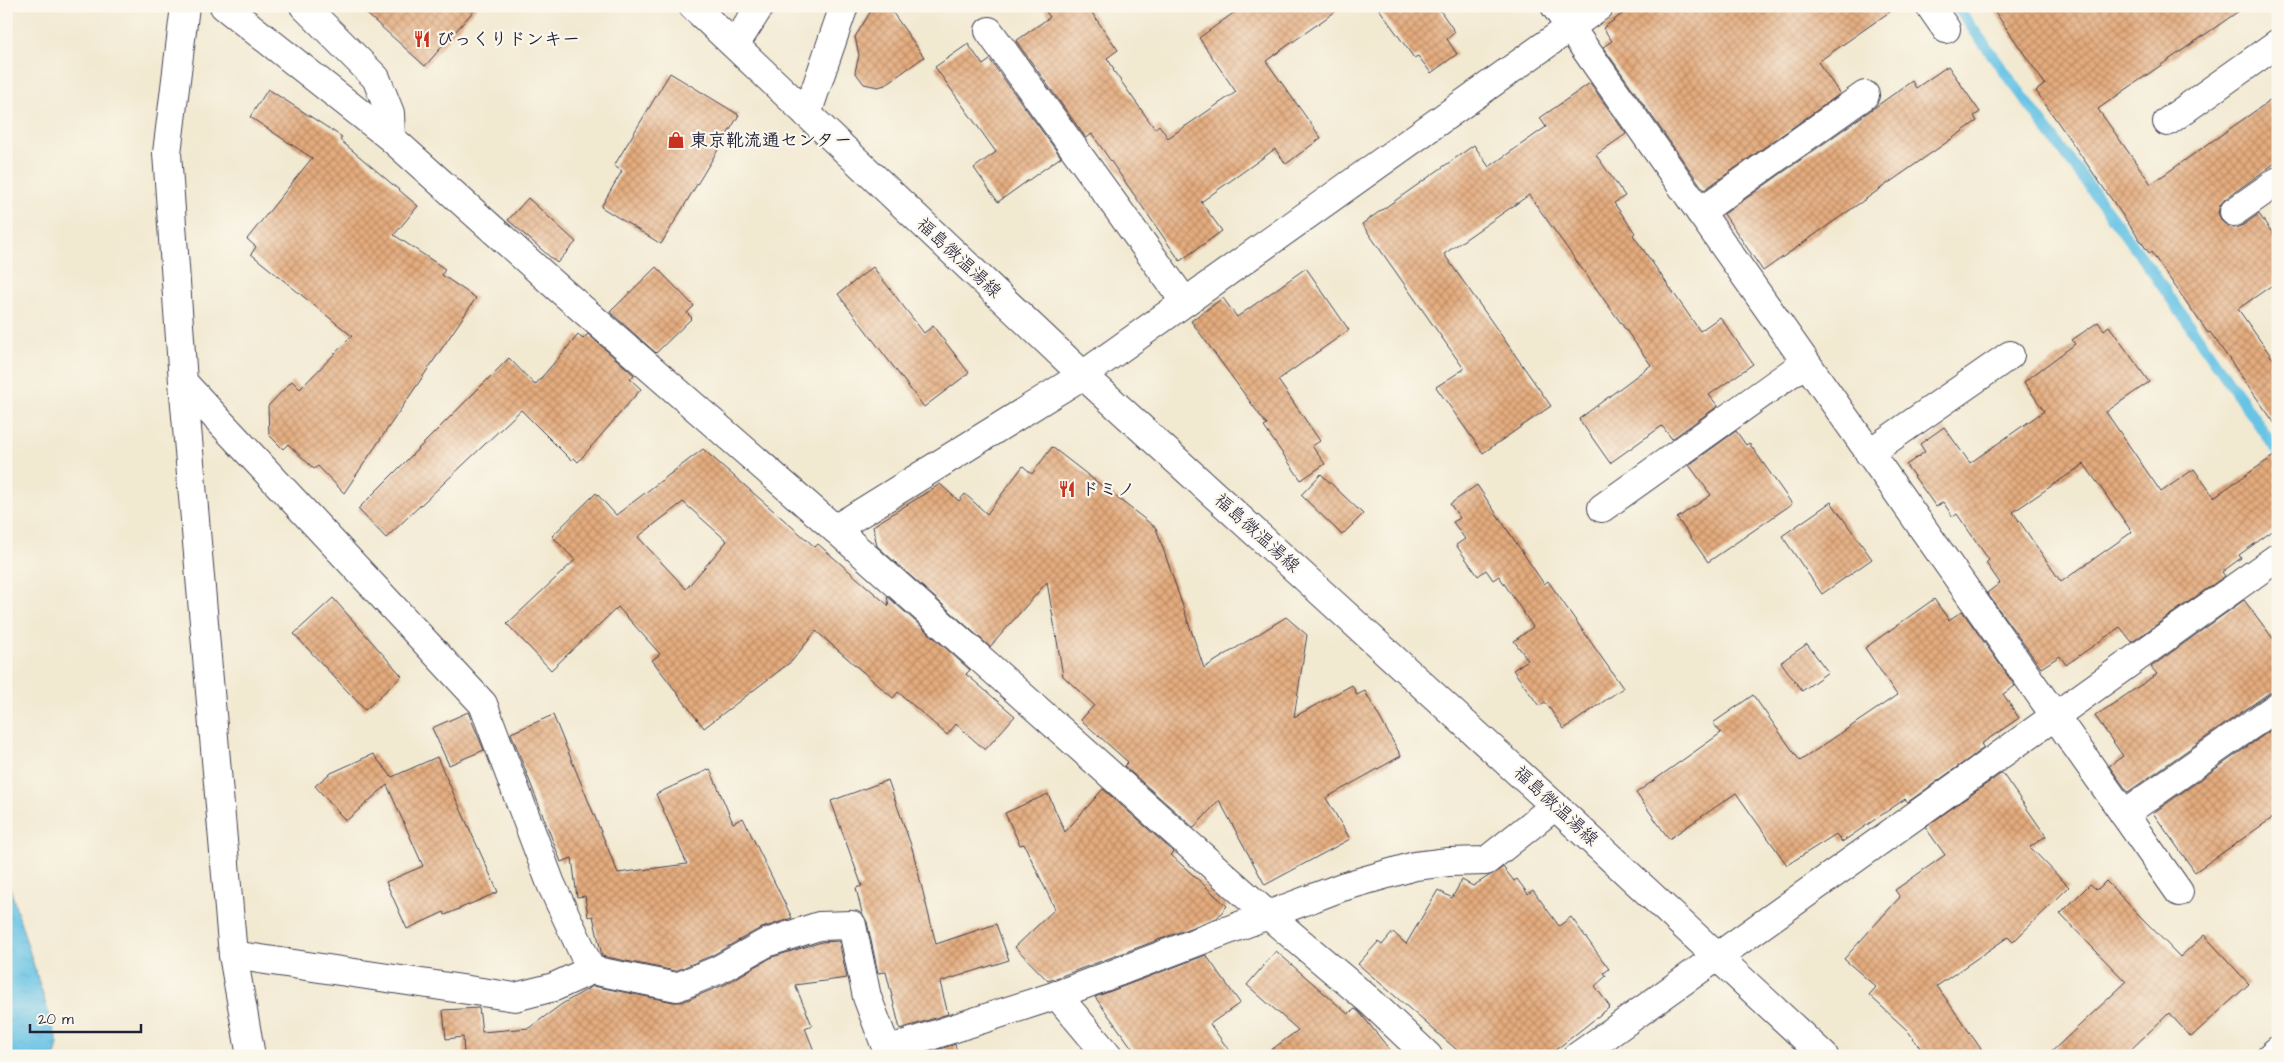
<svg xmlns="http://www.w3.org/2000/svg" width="2284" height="1062" viewBox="0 0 2284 1062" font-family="'Architects Daughter','Klee One',sans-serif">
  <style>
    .water { fill: url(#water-ripples); stroke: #447290 }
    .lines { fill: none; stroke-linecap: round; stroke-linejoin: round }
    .stream { stroke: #67c3e5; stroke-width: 11 }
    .building { fill: url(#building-cross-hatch); fill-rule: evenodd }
    .minor-casing { stroke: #414052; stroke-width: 30 }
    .tertiary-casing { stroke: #414052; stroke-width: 30 }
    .secondary-casing { stroke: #414052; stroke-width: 30 }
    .minor { stroke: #fff; stroke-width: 28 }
    .tertiary { stroke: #fff; stroke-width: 28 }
    .secondary { stroke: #fff; stroke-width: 28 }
    .labels { text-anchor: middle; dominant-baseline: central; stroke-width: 4.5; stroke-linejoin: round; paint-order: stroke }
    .poi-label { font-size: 18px; font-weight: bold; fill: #22223b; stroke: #fbf7ec; text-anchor: start }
    .street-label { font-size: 18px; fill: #22223b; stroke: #fbf7ec }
  </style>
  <defs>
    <pattern id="water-ripples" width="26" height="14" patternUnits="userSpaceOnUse" patternTransform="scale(1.25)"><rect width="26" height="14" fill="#67c3e5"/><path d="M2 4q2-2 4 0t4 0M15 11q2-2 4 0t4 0" fill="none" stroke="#59a7c5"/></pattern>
    <pattern id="building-cross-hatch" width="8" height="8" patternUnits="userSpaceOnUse" patternTransform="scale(1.25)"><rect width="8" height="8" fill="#e5ac7e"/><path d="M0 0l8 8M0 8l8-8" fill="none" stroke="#b98c68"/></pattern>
  </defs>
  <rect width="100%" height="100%" fill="#fbf7ec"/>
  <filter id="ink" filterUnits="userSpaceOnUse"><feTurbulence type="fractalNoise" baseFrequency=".02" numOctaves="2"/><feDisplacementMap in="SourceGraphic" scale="10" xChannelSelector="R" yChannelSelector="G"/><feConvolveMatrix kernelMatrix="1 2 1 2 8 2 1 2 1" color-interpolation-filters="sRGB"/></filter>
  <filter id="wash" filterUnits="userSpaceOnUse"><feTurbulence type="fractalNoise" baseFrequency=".0096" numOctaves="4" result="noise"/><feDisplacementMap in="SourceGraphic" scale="20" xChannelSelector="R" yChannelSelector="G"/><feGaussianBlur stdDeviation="1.12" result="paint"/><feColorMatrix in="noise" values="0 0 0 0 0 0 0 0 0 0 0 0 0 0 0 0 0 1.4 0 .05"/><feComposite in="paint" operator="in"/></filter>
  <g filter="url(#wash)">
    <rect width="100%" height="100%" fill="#f2e9d1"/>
    <path class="water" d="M6,875L58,1044L55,1056H6Z"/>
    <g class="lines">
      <path class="stream" d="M1956,6L2151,270L2278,452"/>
    </g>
    <g id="blocks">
      <g class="building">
        <path d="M358,6H478L425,66Z"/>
        <path d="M874,6H888L924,57L885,85L878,87L864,84L855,72L859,55L855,37Z"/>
        <path d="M1042,6H1087L1118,50L1107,58L1114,69L1113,70L1155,129L1159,125L1168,138L1236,92L1199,38L1243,6H1343L1266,61L1321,138L1286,164L1275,149L1201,202L1222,231L1180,261L1092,134L1086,138L1016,41L1050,17Z"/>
        <path d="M1377,6H1437L1455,32L1447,39L1457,54L1431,73L1418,56L1414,58Z"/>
        <path d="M1633,6H1898L1818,62L1840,94L1704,190L1603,47L1612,41L1603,28Z"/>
        <path d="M1991,6H2246L2098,109L2151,184L2278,95V161L2225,199L2220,205L2218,213L2222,221L2228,226L2235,228L2243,225L2259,214L2278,241V281L2238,309L2278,366V428L2210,332L2208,333L2151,252L2149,253L2036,91L2045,84Z"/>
        <path d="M968,44L983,65L990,60L1061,157L998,202L974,168L996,152L935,67Z"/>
        <path d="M1948,66L1980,112L1974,116L1977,121L1763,271L1724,214L1912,81L1916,88Z"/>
        <path d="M670,73L739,115L661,244L601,207L622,171L614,166Z"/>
        <path d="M1590,83L1626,134L1596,155L1625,196L1614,203L1635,233L1633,235L1700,331L1720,317L1753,364L1709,395L1718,406L1672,439L1662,426L1610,463L1579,419L1651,365L1529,195L1444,254L1551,406L1483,453L1436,387L1464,369L1362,224L1474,145L1489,167L1546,127L1540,118Z"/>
        <path d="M268,89L342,137L340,140L418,206L394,235L445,269L442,275L476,298L344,493L318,466L314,469L288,444L283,449L269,435L268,406L292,381L300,389L352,336L251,254L256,247L247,239L312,158L250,117Z"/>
        <path d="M528,198L576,242L557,263L508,220Z"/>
        <path d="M656,267L694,306L687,313L692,318L656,353L610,312Z"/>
        <path d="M873,267L924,333L933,326L969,373L924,407L838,294Z"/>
        <path d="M1306,268L1349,330L1278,380L1320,441L1312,446L1325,464L1301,480L1264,427L1267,425L1191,321L1223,298L1237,317Z"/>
        <path d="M2098,322L2104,330L2109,326L2149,382L2106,412L2161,492L2194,469L2214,497L2278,453V527L2239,555L2241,558L2222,572L2225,576L2132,642L2120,627L2066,665L2060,656L2041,668L1987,593L2000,583L1986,563L1989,560L1957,514L1953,517L1943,502L1936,507L1906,465L1925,452L1920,444L1944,427L1970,463L2044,411L2024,382L2075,344L2072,340ZM2084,464L2132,532L2061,582L2013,512Z"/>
        <path d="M588,334L634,375L630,379L641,389L578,462L574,458L571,460L521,410L386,538L358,509L509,358L535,385L578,335L583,339Z"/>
        <path d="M1736,431L1746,445L1749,443L1792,504L1708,562L1677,518L1711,495L1689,465Z"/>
        <path d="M1052,447L1156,528L1204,668L1286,617L1307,635L1294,717L1352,685L1357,695L1365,691L1401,756L1326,798L1350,839L1265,885L1219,800L1194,828L1124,766L1128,762L1081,720L1094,705L1063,676L1047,582L990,647L877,546L873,526L940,484L959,501L965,494L987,514L1023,466L1032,474Z"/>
        <path d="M703,449L815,547L818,544L889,606L887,596L970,670L966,674L1015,716L985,750L956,724L947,735L898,692L893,698L816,631L792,661L704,728L652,660L660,654L618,607L551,670L507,624L575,560L552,536L596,493L616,515ZM683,502L727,541L686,589L638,537Z"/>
        <path d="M1321,474L1363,514L1342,535L1301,495Z"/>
        <path d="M1477,485L1544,584L1548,581L1623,688L1564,729L1545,702L1539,706L1513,670L1528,660L1514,641L1533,627L1499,576L1493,580L1486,570L1478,576L1456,545L1465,539L1453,522L1460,518L1450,504Z"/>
        <path d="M1831,502L1872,559L1822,594L1782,536Z"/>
        <path d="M333,598L402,676L365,710L294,634Z"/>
        <path d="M1934,599L1949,620L1962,611L2015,686L2003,694L2019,718L1981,744L1984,748L1908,802L1905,799L1842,842L1836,834L1787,865L1736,793L1669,839L1636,793L1721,733L1713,723L1753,695L1800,761L1897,695L1865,648Z"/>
        <path d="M2244,600L2278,645V691L2269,693L2128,792L2109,766L2123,756L2095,716L2157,674L2151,667Z"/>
        <path d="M1807,644L1828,672L1802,691L1781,662Z"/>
        <path d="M468,712L484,750L449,765L432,728Z"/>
        <path d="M553,715L618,873L687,864L656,794L710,769L733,823L743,818L792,918L759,929L711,956L675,971L602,956L593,916L588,917L585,896L577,897L572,858L561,862L511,733Z"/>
        <path d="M2278,725V814L2195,872L2153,813Z"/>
        <path d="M373,754L392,777L437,757L498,892L445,915L444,912L407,929L386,882L423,866L387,785L346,821L315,786L329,774Z"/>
        <path d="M2002,773L2046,836L2030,847L2069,887L2013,942L2008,937L1937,986L1986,1056H1926L1908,1031L1869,995L1876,987L1844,959L1900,897L1895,890L1945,855L1925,827Z"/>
        <path d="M888,780L912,848L936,944L996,924L1009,960L940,982L948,1014L900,1029L886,972L878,973L867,922L862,913L856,888L862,886L831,801Z"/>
        <path d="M1103,789L1174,852L1171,855L1227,906L1217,918L1048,981L1015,947L1055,909L1024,844L1020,845L1005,813L1048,794L1065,832Z"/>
        <path d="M1503,867L1514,881L1517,879L1528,894L1533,890L1559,926L1571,917L1609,969L1604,973L1606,976L1595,986L1610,1007L1548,1056H1464L1358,964L1378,942L1382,945L1393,932L1406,944L1438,890L1452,898L1462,880L1473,886Z"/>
        <path d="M2106,881L2180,957L2204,935L2249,984L2191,1037L2169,1013L2124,1056H2047L2126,982L2060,914L2090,884L2097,890Z"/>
        <path d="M839,941L847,978L795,985L812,1025L805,1028L816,1056H464L463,1037L446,1039L443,1010L479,1008L482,1032L529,1028L562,1004L593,986L674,1002H682L726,984L772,957L822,942Z"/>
        <path d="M1276,951L1348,1014L1355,1009L1360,1013L1395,1056H1263L1298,1030L1247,985Z"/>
        <path d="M1206,955L1240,1003L1210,1024L1233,1056H1138L1095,997Z"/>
        <path d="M955,1044L958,1056H920Z"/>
      </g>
    </g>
  </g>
  <g filter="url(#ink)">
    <use href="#blocks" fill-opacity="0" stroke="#414052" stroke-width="1"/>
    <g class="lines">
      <g class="minor-casing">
        <g id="minor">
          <path d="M224,6L391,138L557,287L835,529L1268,915L1370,1001L1428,1056"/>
          <path d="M304,6L376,78L390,113L391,138"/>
          <path d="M1555,6L2179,892"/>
          <path d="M1930,6L1946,29"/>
          <path d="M989,31L1185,302"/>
          <path d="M735,45L760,6"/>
          <path d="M807,114L844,6"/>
          <path d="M2167,122L2278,43"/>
          <path d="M1700,212L1865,95"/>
          <path d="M2234,212L2278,181"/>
          <path d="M183,382L483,704L551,884L591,970L554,987L515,997L233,955L183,382L167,153L185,6"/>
          <path d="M1869,453L2010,355"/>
          <path d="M1602,508L1805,363"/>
          <path d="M835,529L1083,375L1600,6"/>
          <path d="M2124,814L2278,706"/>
          <path d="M233,955L251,1056"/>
          <path d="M591,970L677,987L718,970L766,943L819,926L852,925L867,997L887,1050L1057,995L1342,887L1415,866L1448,862L1486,861L1555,806"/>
          <path d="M1057,995L1108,1056"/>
          <path d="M1578,1056L2278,557"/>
        </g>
      </g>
      <g class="tertiary-casing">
        <path id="tertiary" d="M2271,1056L2278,1050"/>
      </g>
      <g class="secondary-casing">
        <path id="secondary" d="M693,6L1083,375L1555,806L1824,1056"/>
      </g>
      <use href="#minor" class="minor"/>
      <use href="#tertiary" class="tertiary"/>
      <use href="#secondary" class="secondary"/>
    </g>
  </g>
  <defs>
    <g id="restaurant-bare" transform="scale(1.35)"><path d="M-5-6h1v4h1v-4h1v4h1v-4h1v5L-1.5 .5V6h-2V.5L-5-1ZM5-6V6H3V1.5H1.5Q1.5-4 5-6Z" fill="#c8321e" stroke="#fbf7ec" stroke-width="2.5" paint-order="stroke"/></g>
    <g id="shop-bare" transform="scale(1.35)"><path d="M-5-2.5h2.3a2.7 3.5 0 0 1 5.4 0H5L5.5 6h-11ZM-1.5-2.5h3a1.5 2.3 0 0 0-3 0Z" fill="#c8321e" stroke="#fbf7ec" stroke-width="2.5" paint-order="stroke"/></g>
  </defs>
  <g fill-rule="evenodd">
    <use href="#restaurant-bare" x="422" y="39"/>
    <use href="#shop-bare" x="676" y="140"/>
    <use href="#restaurant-bare" x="1067" y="489"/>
  </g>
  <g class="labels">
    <g class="poi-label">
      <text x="436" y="39">びっくりドンキー</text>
      <text x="690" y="140">東京靴流通センター</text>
      <text x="1081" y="489">ドミノ</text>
    </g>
    <g class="street-label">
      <text transform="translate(959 258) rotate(43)">福島微温湯線</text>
      <text transform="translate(1257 533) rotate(42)">福島微温湯線</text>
      <text transform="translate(1556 806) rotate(43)">福島微温湯線</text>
    </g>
  </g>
  <rect width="2284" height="1062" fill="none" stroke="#fbf7ec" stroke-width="25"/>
  <path d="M30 1024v8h111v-8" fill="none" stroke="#22223b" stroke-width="2.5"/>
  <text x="38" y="1024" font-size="15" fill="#22223b" stroke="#fbf7ec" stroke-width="4" paint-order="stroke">20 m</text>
</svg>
